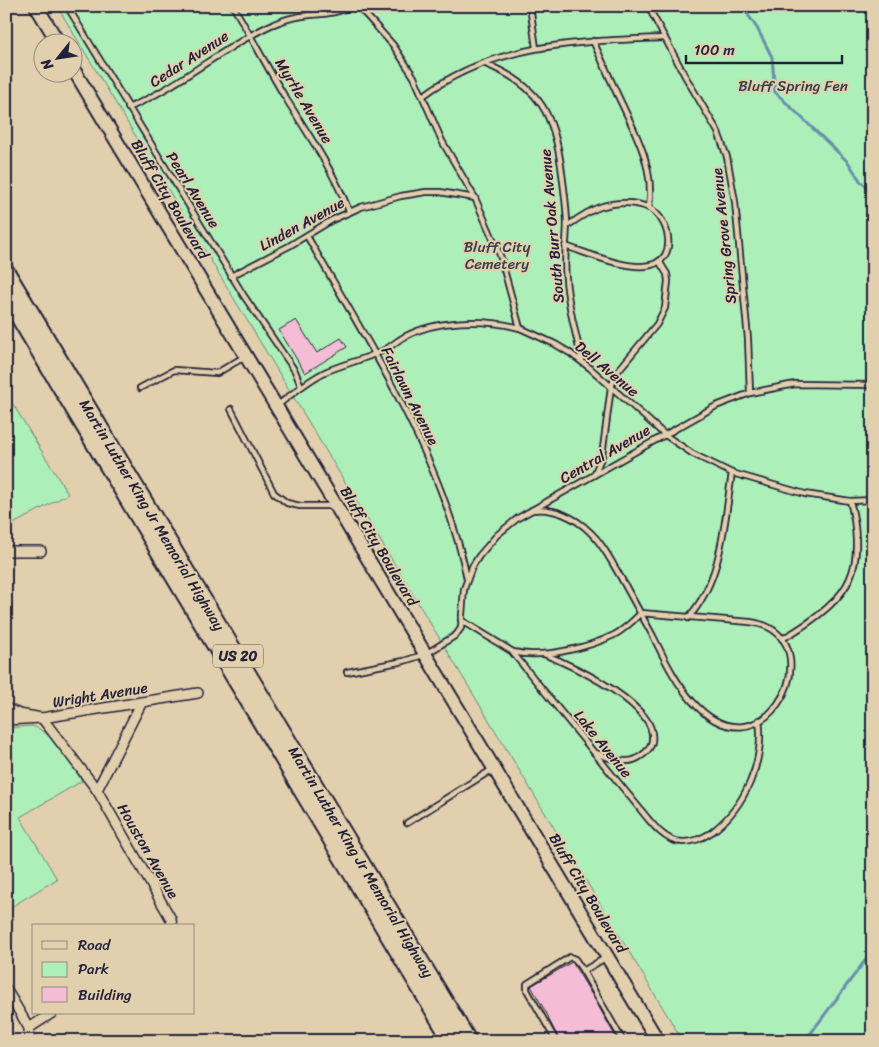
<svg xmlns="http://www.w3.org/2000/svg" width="879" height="1047" viewBox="0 0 879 1047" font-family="Sriracha,sans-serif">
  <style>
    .green { fill: #adefb9; stroke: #68887a }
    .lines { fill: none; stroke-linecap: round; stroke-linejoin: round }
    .stream { stroke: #688fac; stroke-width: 3 }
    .building { fill: #f4bdd5; stroke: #22223b }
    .lane-casing { stroke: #22223b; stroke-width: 8 }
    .street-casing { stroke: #22223b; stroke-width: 12 }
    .secondary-casing { stroke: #22223b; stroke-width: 16 }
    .highway-casing { stroke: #22223b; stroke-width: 20 }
    .lane { stroke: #e2cfad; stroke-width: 4.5 }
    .street { stroke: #e2cfad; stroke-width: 9 }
    .secondary { stroke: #e2cfad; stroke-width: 12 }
    .highway { stroke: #e2cfad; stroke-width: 16 }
    .labels { text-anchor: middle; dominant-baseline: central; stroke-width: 4; stroke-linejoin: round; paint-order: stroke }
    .shield { fill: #e2cfad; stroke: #5c565d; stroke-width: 1 }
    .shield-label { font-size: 14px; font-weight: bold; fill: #22223b }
    .street-label { font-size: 15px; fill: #22223b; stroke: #e2cfad }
    .park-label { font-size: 15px; fill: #37414e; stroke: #e2cfad }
  </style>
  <rect width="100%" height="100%" fill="#e2cfad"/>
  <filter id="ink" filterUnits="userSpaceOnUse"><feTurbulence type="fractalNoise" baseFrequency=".02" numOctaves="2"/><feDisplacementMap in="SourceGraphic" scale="10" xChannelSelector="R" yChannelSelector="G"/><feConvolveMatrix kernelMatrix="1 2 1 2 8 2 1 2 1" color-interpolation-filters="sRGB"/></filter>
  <g filter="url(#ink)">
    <g class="green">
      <path d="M57,6H873V1041H683Z"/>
      <path d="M6,393L68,494L6,528Z"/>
      <path d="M32,726C56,734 69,761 82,781L20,817L57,879L6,910V728Z"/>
    </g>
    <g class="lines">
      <g class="stream">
        <path d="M742,6L757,28L772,57L775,92L848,162L861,182L871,191L873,198"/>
        <path d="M805,1041L873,950"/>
      </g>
    </g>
    <g class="building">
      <path d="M296,320L317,353L341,338L347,347L305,373L279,330Z"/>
      <path d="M572,962L595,1000L618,1041H560L548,1018H549L531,986Z"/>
    </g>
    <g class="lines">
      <g class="lane-casing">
        <g id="lane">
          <path d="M67,6L244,296L295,371L301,386"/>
          <path d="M233,6C251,36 267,67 285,97C308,134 333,170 349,211"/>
          <path d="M358,6L393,45L414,77L442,141L475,198L500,255L520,328L555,344L570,353L590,368L665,435L693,454L732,473L805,494L850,501L873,500"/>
          <path d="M530,6L536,48"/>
          <path d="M648,6L685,76L718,132L727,157L735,202L748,339L750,393"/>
          <path d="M593,41C602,60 610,79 619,98C636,134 655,167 649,208"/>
          <path d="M483,63C540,85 555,115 562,173C564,190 567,208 567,226C566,244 564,261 566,279C568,307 576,334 582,361"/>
          <path d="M423,96C492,43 582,41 665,38"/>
          <path d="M128,108C180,86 221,48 271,25C279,22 288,18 297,17C313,13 335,16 349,6"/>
          <path d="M307,236C356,322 411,408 445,502C454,527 462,553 467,579"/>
          <path d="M565,246C588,253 627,271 651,265C679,258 669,218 649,208C635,201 615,202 600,207C588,211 577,219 567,226"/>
          <path d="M231,276L289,246L332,220L361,207L401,196L426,192H440L475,198"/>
          <path d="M140,388L174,370L217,373L244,357"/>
          <path d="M278,405C293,393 307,381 325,372C343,364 363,360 382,351C390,348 396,341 404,337C437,319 484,319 520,328"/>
          <path d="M231,409L274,493L287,503L300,506H334"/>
          <path d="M594,475L602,456L611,387L617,372L657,324L665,308L668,281L667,274L659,261"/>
          <path d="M688,618C723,579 724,522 732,473"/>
          <path d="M461,620L513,652C541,659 588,648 614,635C624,630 633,621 641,613L750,622C756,623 762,624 768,627C826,656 761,779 692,701C675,682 664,658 653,636C642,616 631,596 620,576C611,561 603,544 590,532C575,517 553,507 532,510"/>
          <path d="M782,639C805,626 840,603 850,578C860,556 856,523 850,501"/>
          <path d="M513,653L649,820C656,828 662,835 672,840C686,845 700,840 712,832C745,807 765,761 759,720"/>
          <path d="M544,654C575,667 615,686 639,711C652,723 660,744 641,756C637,759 633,761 627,761C616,762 605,756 594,752"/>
          <path d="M347,672L404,661L426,654L456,635L461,628L464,589L472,567L479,556L497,535L518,518L716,406L750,393L795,384L873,385"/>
          <path d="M407,823L493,769"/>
          <path d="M583,971L623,1041"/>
          <path d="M556,1041L527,990V984L570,957L575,959L583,971L607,957"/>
        </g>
      </g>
      <g class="street-casing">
        <g id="street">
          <path d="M6,551H41"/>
          <path d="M142,702L97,790L171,919L172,926"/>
          <path d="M6,708L19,714L42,718L97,790"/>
          <path d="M6,720L42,718L198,693"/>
          <path d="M6,989L29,1028V1041"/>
          <path d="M29,1028L52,1013"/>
        </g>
      </g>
      <g class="secondary-casing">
        <g id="secondary">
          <path d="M36,6L58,42"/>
          <path d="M72,67L658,1041"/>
        </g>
      </g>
      <g class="highway-casing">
        <g id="highway">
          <path d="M6,272L468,1041"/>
          <path d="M6,295L452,1041"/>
        </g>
      </g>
      <use href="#lane" class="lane"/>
      <use href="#street" class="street"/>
      <use href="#secondary" class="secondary"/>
      <use href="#highway" class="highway"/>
    </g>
  </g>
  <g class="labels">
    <rect class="shield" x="213" y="644.5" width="50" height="23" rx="4"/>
    <g class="shield-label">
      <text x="238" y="656">US 20</text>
    </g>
    <g class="street-label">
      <text transform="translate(189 59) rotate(-33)">Cedar Avenue</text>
      <text transform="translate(304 101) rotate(59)">Myrtle Avenue</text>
      <text transform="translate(193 190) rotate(58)">Pearl Avenue</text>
      <text transform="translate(170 199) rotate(59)">Bluff City Boulevard</text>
      <text transform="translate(302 224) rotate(-29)">Linden Avenue</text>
      <text transform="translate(552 226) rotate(-95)">South Burr Oak Avenue</text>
      <text transform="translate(724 236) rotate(-96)">Spring Grove Avenue</text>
      <text transform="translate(607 369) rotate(40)">Dell Avenue</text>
      <text transform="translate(410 396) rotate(63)">Fairlawn Avenue</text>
      <text transform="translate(605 454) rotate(-30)">Central Avenue</text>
      <text transform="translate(152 515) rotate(59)">Martin Luther King Jr Memorial Highway</text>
      <text transform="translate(379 546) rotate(59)">Bluff City Boulevard</text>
      <text transform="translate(100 695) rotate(-9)">Wright Avenue</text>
      <text transform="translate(603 744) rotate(51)">Lake Avenue</text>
      <text transform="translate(148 851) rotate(60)">Houston Avenue</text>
      <text transform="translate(361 862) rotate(59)">Martin Luther King Jr Memorial Highway</text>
      <text transform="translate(588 893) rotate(59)">Bluff City Boulevard</text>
    </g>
    <g class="park-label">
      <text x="793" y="86">Bluff Spring Fen</text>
      <text x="497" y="247">Bluff City<tspan x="497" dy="17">Cemetery</tspan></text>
    </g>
  </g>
  <rect width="879" height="1047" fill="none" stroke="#e2cfad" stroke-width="25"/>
  <rect x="12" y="12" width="854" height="1022" fill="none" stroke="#22223b" stroke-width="2" filter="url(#ink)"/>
  <rect x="32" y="924" width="162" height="90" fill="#e2cfad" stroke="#958a7f"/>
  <rect x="42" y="941" width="25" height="8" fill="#e2cfad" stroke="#958a7f"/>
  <text x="78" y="950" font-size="15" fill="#22223b">Road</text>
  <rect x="42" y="962" width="25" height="15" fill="#adefb9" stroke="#958a7f"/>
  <text x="78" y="974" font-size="15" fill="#22223b">Park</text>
  <rect x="42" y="987" width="25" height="15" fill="#f4bdd5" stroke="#958a7f"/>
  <text x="78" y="1000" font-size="15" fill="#22223b">Building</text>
  <g transform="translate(58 58) rotate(240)"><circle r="24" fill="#e2cfad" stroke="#958a7f"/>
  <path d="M0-4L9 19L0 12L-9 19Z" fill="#22223b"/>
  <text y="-8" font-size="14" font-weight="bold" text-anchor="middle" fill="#22223b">N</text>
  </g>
  <path d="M686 55v8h156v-8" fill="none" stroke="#22223b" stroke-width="2.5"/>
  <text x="694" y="55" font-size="15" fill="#22223b" stroke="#e2cfad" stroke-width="4" paint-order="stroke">100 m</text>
</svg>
